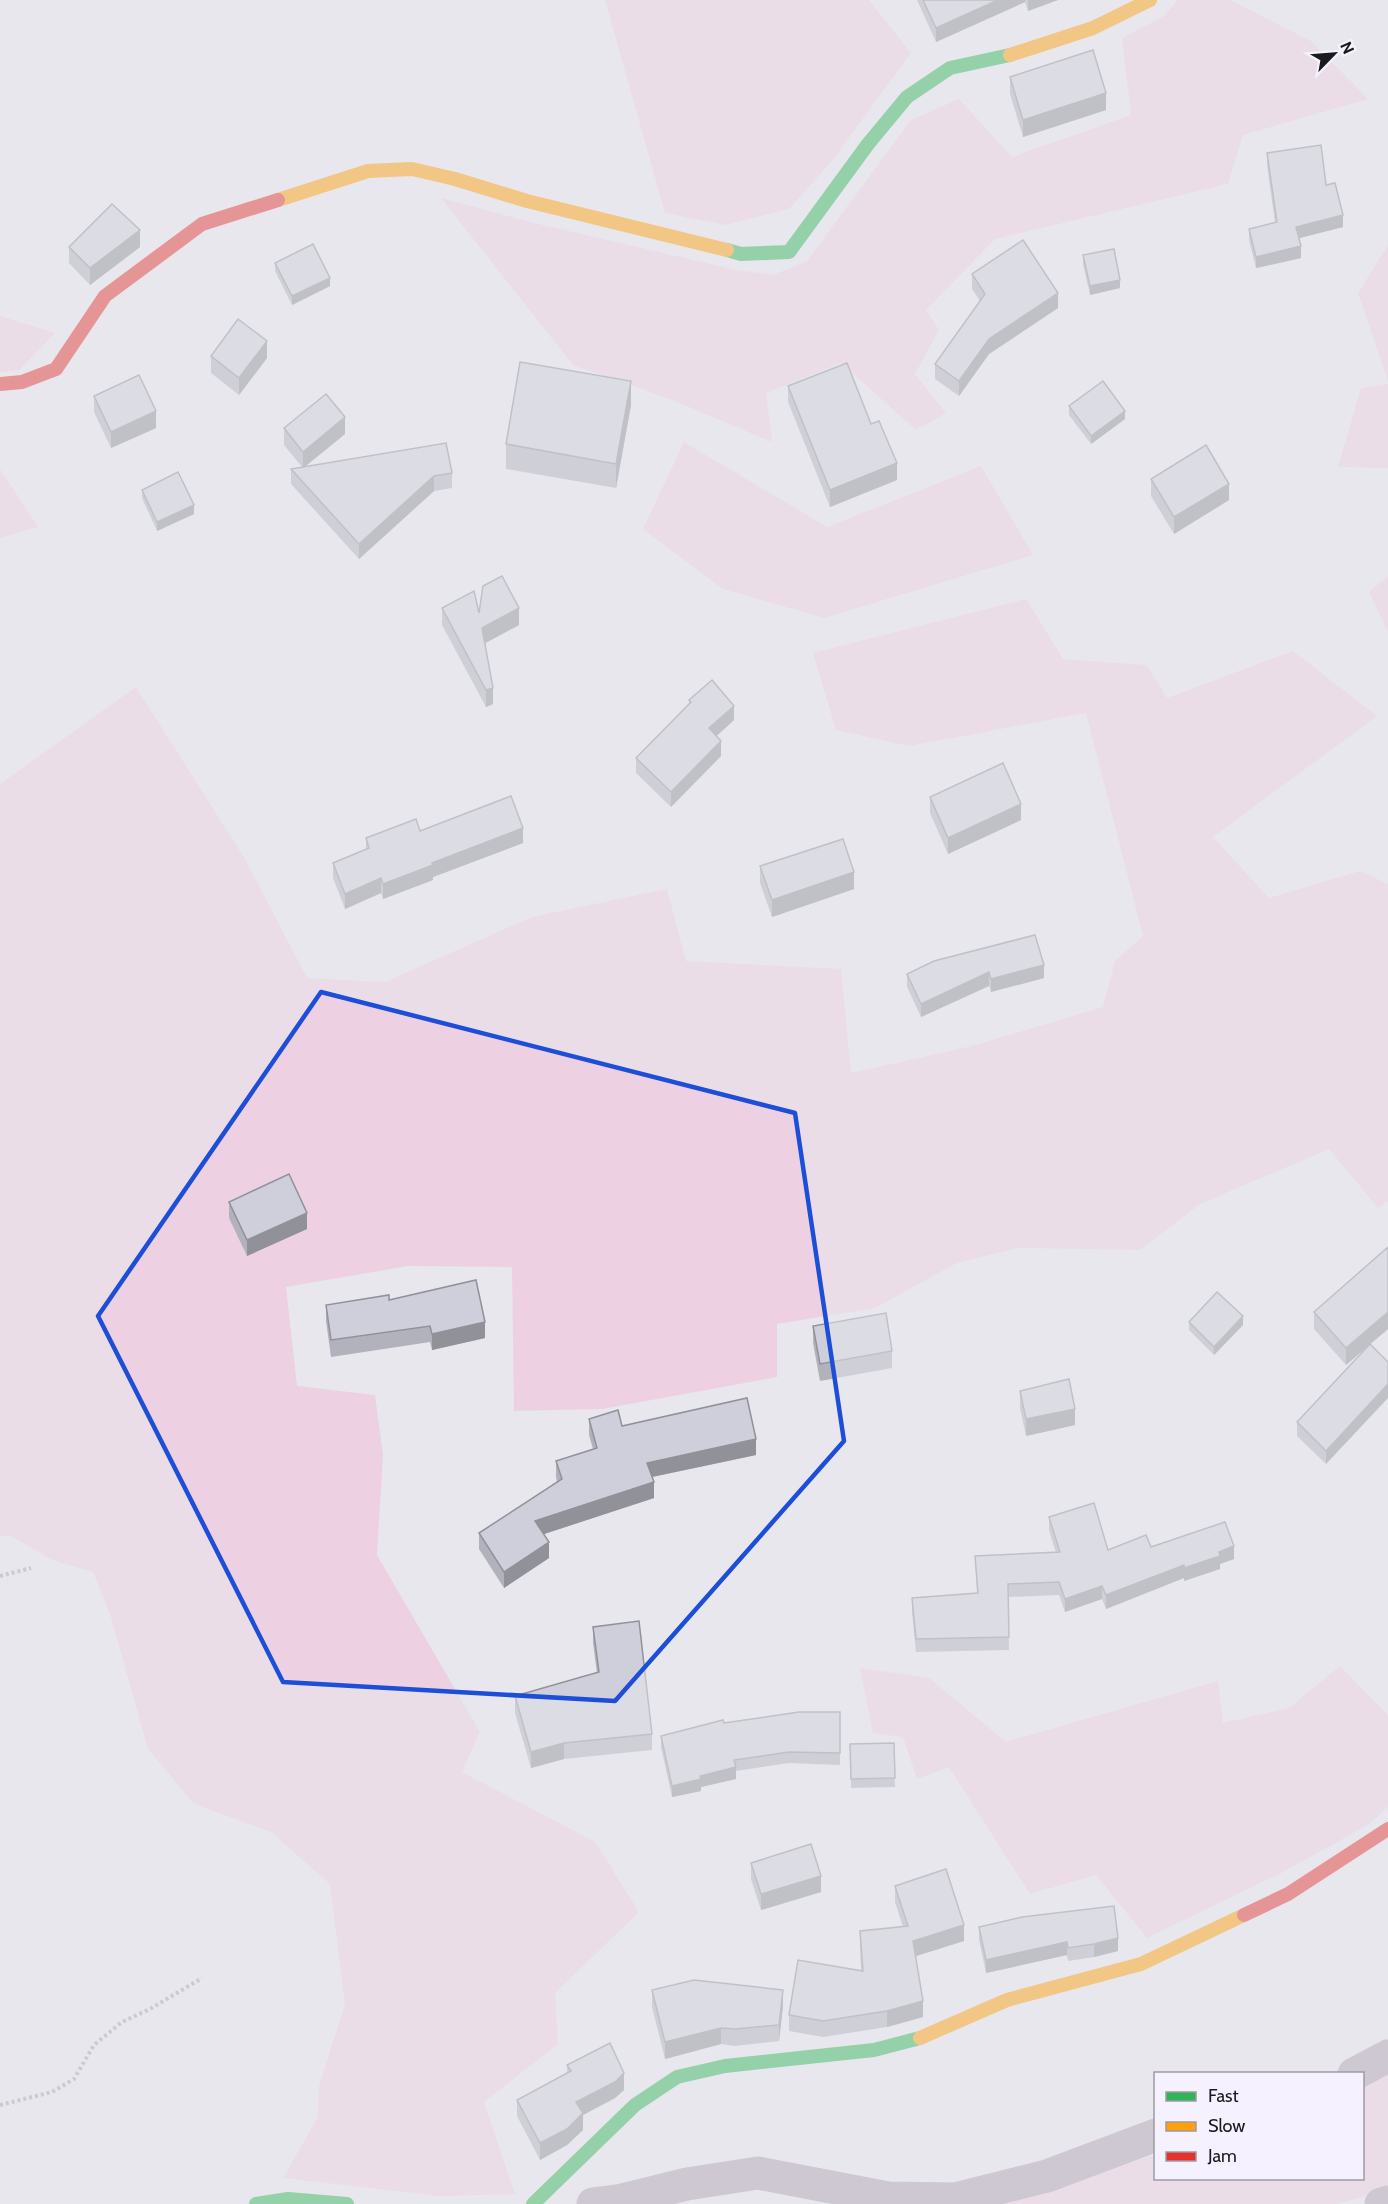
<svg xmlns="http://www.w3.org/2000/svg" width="1388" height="2204" viewBox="0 0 1388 2204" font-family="Cabin,sans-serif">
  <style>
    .green { fill: #eed0e3 }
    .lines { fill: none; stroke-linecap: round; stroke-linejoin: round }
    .path { stroke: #aca6af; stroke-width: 4; stroke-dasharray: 3 3; stroke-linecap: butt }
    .street { stroke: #ada2b0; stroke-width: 33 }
    .fast { stroke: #30b455; stroke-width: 14 }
    .slow { stroke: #ff9f0a; stroke-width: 14 }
    .jam { stroke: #e5322d; stroke-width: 14 }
    .wall { fill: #b2b2bd }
    .shaded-wall { fill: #91919a }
    .building { fill: #cfcfdc; stroke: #91919a; stroke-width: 1.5 }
    .marked { fill: none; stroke: #1d4ed8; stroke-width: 4.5; stroke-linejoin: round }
  </style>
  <rect width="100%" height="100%" fill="#e8e7ed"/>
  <g class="green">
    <path d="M605,0H869L911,53L831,162L789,209L725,225L665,213Z"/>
    <path d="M1178,0H1230L1311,41L1368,99L1243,135L1228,184L995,239L926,310L939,330L915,374L946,413L916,430L841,363L766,393L772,442L670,399L573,365L441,198L530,222L732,269L773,275L807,261L911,120L959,99L1012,157L1131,115L1122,38L1164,16Z"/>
    <path d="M1388,245V381L1358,293Z"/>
    <path d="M0,316L55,333L19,370L0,372Z"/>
    <path d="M1388,384V468L1338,467L1361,388Z"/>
    <path d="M684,442L827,527L981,466L1033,555L824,618L723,589L643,529Z"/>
    <path d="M0,469L38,527L0,538Z"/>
    <path d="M1388,576V632L1369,592Z"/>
    <path d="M1026,599L1063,659L1147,665L1167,698L1293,651L1377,716L1213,837L1269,898L1360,871L1388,884V1201L1378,1208L1329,1149L1200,1204L1140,1250L1018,1248L957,1263L875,1308L777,1324V1377L602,1409L514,1411L512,1267L408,1266L286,1287L297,1386L375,1395L383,1455L377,1555L480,1732L462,1772L595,1842L639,1912L555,1993L558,2044L484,2102L515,2194L440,2196L283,2178L318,2117L319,2086L345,2004L330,1884L271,1832L194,1804L148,1749L110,1614L93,1572L52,1560L10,1535L0,1537V784L136,687L245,859L307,978L385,982L532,917L667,889L686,961L841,969L851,1073L972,1046L1103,1007L1115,961L1143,936L1086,713L909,746L836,730L813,653Z"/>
    <path d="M1340,1666L1388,1715V1807L1366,1826L1283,1872L1147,1938L1096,1875L1030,1894L949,1767L917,1779L903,1737L873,1733L860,1668L929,1678L1006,1742L1218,1681L1223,1723L1289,1708Z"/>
    <path d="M1388,2071V2190L1336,2204H996L1155,2155L1156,2178H1362L1363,2084Z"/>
  </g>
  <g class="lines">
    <g class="path">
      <path d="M0,1576L31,1568"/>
      <path d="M0,2105L52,2092L74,2079L94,2045L122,2022L150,2009L202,1978"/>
    </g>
    <g class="street">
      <path d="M1354,2074L1388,2056"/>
      <path d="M593,2204L618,2201L687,2184L758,2173L888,2198L955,2199L1047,2176L1156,2135"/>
      <path d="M1381,2204L1388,2202"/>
    </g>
    <g class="fast">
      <path d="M727,250L741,254L789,252L868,144L907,97L950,68L1010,55"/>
      <path d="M256,2204L288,2199L347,2204"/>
      <path d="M533,2204L635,2105L677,2077L725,2066L874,2050L920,2038"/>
    </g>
    <g class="slow">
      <path d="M1010,55L1093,28L1150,0"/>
      <path d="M278,200L368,171L412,169L455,179L527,201L727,250"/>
      <path d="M920,2038L1007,2000L1141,1964L1244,1915"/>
    </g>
    <g class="jam">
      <path d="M0,384L22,382L56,369L105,296L202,224L278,200"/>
      <path d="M1244,1915L1288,1894L1388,1829"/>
    </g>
  </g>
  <g class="wall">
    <path d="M917,0H1058L1028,11L1025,2L936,42Z"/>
    <path d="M1010,77L1106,110L1023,137L1010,94Z"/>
    <path d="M1267,153L1326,185L1343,227L1299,238L1301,258L1256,268L1249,240V229L1275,223L1267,165Z"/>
    <path d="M69,247H140L90,285L69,263Z"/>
    <path d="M1083,255L1120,288L1090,295L1083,264Z"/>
    <path d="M275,263L330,286L292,305L275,271Z"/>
    <path d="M972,274L1058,308L989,354L959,396L935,379V364L980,301L972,289Z"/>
    <path d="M211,356L267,358L239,395L211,373Z"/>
    <path d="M788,386L871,424L897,480L830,507L788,402Z"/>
    <path d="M94,396L156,428L111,448L94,412Z"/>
    <path d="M631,405L616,488L506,469V444Z"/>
    <path d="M1069,406L1125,419L1091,444L1069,415Z"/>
    <path d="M284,428L345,434L306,466L452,473V488L434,491L359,559L291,484V469L302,467L284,445Z"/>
    <path d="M1151,479L1229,500L1174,534L1151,496Z"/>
    <path d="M142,490L194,514L157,531L142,498Z"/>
    <path d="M442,608L479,613L519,625L484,643L493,704L486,707L442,625Z"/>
    <path d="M689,700L734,720L716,736L721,756L671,807L636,773V758L689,705Z"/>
    <path d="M930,797L1021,820L948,854L930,813Z"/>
    <path d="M420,831L523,843L433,877V880L383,899L381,893L345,909L333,878V863L366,849V838Z"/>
    <path d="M760,866L854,889L772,917L760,883Z"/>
    <path d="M1035,935L1044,978L991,992L989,986L921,1017L907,987V974Z"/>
    <path d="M229,1202L307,1229L247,1256L229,1218Z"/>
    <path d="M389,1300L485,1338L432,1350L430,1342L331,1357L326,1321V1305Z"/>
    <path d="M1314,1312L1388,1329L1370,1344L1326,1464L1297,1436V1422L1370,1344L1346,1365L1314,1329Z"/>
    <path d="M1189,1322L1243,1325L1214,1355L1189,1330Z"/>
    <path d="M813,1326L892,1351V1368L820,1381L813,1343Z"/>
    <path d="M1020,1391L1075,1425L1026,1436L1020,1408Z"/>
    <path d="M589,1419L756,1455L652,1477L654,1498L544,1534L549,1558L504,1588L479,1549V1533L557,1482L556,1477V1461L593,1449L589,1435Z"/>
    <path d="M1049,1517L1108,1550L1151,1547L1234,1559L1220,1564V1569L1184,1581V1578L1106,1609L1102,1599L1065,1612L1059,1595L1008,1597L1009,1650L916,1652L912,1612V1598L977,1593L975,1556L1056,1553L1049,1530Z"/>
    <path d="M593,1627L652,1734V1750L564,1759L531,1768L515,1713V1696L597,1673L593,1643Z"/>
    <path d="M840,1712V1765L789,1763L736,1771V1779L701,1787V1791L672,1797L661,1747V1736L724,1723Z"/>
    <path d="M894,1743L895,1787L851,1788L850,1744Z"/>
    <path d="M751,1863L821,1892L761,1910L751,1879Z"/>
    <path d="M895,1886L964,1941L916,1956L923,2017L887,2027L823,2037L789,2031V2015L861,1971L860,1947V1931L903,1927L895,1902Z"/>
    <path d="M1022,1917L1118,1951L1094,1957L1068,1961L1067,1955L986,1973L979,1940V1927Z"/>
    <path d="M652,1990L783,2006L779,2041L735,2046L721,2044L665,2059L652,2007Z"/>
    <path d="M567,2065L624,2090L615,2098L583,2115V2130L567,2145L540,2160L517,2116V2100L567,2073Z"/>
  </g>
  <g class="shaded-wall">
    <path d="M998,0H1025V2L936,42V28Z"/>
    <path d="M1028,0H1058L1028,11Z"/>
    <path d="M1106,93V110L1023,137V120Z"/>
    <path d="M1343,215V227L1296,239V227Z"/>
    <path d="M140,230V247L90,285V268Z"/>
    <path d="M1301,246V258L1256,268V257Z"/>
    <path d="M330,278V286L292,305V296Z"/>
    <path d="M1120,280V288L1090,295V286Z"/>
    <path d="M1058,293V308L989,354L959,396V381L989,339Z"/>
    <path d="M267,341V358L239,395V378Z"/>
    <path d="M631,381V405L616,488V464Z"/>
    <path d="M156,411V428L111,448V432Z"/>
    <path d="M1125,411V419L1091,444V436Z"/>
    <path d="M345,417V434L303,468V452Z"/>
    <path d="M897,463V480L830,507V490Z"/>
    <path d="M434,476V491L359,559V544Z"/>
    <path d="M1229,484V500L1174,534V517Z"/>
    <path d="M194,505V514L157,531V522Z"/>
    <path d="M519,608V625L482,645V628Z"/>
    <path d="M493,688V704L486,707V690Z"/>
    <path d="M734,706V720L709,743V728Z"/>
    <path d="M721,741V756L671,807V792Z"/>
    <path d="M1021,804V820L948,854V838Z"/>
    <path d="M523,828V843L433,877V880L383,899V884L432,863Z"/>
    <path d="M854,872V889L772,917V900Z"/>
    <path d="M381,878V893L345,909V894Z"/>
    <path d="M1044,965V978L991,992V979Z"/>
    <path d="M989,972V986L921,1017V1004Z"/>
    <path d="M307,1213V1229L247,1256V1240Z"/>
    <path d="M1388,1312V1329L1346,1365V1348Z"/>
    <path d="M1243,1316V1325L1214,1355V1347Z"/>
    <path d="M485,1322V1338L432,1350V1334Z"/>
    <path d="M1388,1384V1398L1326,1464V1451Z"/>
    <path d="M1075,1409V1425L1026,1436V1419Z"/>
    <path d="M756,1439V1455L647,1478V1463Z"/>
    <path d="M654,1482V1498L535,1537V1521Z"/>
    <path d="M549,1542V1558L504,1588V1572Z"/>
    <path d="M1234,1546V1559L1220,1564V1569L1184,1581V1568L1219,1552Z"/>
    <path d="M1184,1565V1578L1106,1609V1595Z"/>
    <path d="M1102,1586V1599L1065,1612V1599Z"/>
    <path d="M564,1743V1759L531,1768V1752Z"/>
    <path d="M736,1767V1779L701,1787V1791L672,1797V1786L700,1776Z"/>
    <path d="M821,1876V1892L761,1910V1894Z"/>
    <path d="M964,1925V1941L913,1957V1941Z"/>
    <path d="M1118,1938V1951L1094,1957V1944Z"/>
    <path d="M1067,1942V1955L986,1973V1960Z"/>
    <path d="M783,1990V2006L779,2041V2025Z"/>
    <path d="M923,2001V2017L887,2027V2011Z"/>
    <path d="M721,2028V2044L665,2059V2042Z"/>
    <path d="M624,2073V2090L615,2098L583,2115V2130L567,2145L540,2160V2143L576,2102Z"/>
  </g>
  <g class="building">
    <path d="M923,0H998L936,28Z"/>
    <path d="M1093,50L1106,93L1023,120L1010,77Z"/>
    <path d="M1321,145L1326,185L1335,183L1343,215L1296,227L1301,246L1256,257L1249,229L1277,222L1267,153Z"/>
    <path d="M112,204L140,230L90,268L69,247Z"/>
    <path d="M1023,240L1058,293L989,339L959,381L935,364L985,294L972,274Z"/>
    <path d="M313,244L330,278L292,296L275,263Z"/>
    <path d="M1114,249L1120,280L1090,286L1083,255Z"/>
    <path d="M238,319L267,341L239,378L211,356Z"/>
    <path d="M520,362L631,381L616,464L506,444Z"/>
    <path d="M847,363L871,424L879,421L897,463L830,490L788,386Z"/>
    <path d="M139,375L156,411L111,432L94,396Z"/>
    <path d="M1103,381L1125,411L1091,436L1069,406Z"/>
    <path d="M326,394L345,417L303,452L284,428Z"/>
    <path d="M446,443L452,473L434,476L359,544L291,469Z"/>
    <path d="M1206,445L1229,484L1174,517L1151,479Z"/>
    <path d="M178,472L194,505L157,522L142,490Z"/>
    <path d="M502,576L519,608L482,628L493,688L486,690L442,608L474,591L479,613L483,586Z"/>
    <path d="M712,680L734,706L709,728L721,741L671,792L636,758L691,702L689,700Z"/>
    <path d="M1003,763L1021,804L948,838L930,797Z"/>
    <path d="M511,796L523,828L432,863L433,865L383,884L381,878L345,894L333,863L369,848L366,838L416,819L420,831Z"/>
    <path d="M843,839L854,872L772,900L760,866Z"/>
    <path d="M1035,935L1044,965L991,979L989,972L921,1004L907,974L934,961Z"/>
    <path d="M289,1174L307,1213L247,1240L229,1202Z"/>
    <path d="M1388,1247V1312L1346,1348L1314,1312Z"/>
    <path d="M476,1280L485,1322L432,1334L430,1326L331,1340L326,1305L389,1295V1300Z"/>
    <path d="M1217,1292L1243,1316L1214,1347L1189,1322Z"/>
    <path d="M886,1313L892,1351L820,1364L813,1326Z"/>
    <path d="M1370,1344L1388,1362V1384L1326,1451L1297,1422Z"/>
    <path d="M1069,1379L1075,1409L1026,1419L1020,1391Z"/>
    <path d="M747,1398L756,1439L647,1463L654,1482L535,1521L549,1542L504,1572L479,1533L562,1479L556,1461L597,1448L589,1419L618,1410L622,1426Z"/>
    <path d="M1094,1503L1108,1550L1146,1535L1151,1547L1225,1522L1234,1546L1219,1552L1220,1556L1184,1568V1565L1106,1595L1102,1586L1065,1599L1059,1582L1008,1584L1009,1637L916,1639L912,1598L978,1593L975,1556L1060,1552L1049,1517Z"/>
    <path d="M639,1621L652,1734L564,1743L531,1752L515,1696L599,1672L593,1627Z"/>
    <path d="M799,1712H840V1753L789,1752L734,1760L736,1767L700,1776L701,1779L672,1786L661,1736L723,1720L724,1723Z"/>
    <path d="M894,1743L895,1778L851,1779L850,1744Z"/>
    <path d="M811,1844L821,1876L761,1894L751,1863Z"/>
    <path d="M946,1869L964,1925L913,1941L923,2001L887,2011L823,2021L789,2015L798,1960L863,1971L860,1931L908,1926L895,1886Z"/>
    <path d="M1114,1906L1118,1938L1094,1944L1068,1948L1067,1942L986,1960L979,1927L1022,1917Z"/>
    <path d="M694,1980L783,1990L779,2025L735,2029L721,2028L665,2042L652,1990Z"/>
    <path d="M610,2043L624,2073L615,2082L576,2102L583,2113L567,2129L540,2143L517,2100L571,2071L567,2065Z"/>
  </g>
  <path d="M0 0H1388V2204H0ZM321,992L795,1113L844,1441L615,1701L283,1682L98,1316Z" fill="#e8e7ed" fill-opacity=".55" fill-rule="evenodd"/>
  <path class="marked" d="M321,992L795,1113L844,1441L615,1701L283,1682L98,1316Z"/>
  <rect x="1154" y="2072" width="210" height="108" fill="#f5f1fe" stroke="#9d9ba4" stroke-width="1.5"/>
  <rect x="1166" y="2092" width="30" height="9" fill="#30b455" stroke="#9d9ba4" stroke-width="1.5"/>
  <text x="1208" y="2102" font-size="18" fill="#1a191d">Fast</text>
  <rect x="1166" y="2122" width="30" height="9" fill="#ff9f0a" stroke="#9d9ba4" stroke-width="1.5"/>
  <text x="1208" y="2132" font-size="18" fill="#1a191d">Slow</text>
  <rect x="1166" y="2152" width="30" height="9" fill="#e5322d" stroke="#9d9ba4" stroke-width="1.5"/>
  <text x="1208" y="2162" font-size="18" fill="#1a191d">Jam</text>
  <g transform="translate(1334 54) rotate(65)" stroke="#f5f1fe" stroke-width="4.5" paint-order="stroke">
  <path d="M0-4.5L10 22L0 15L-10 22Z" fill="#1a191d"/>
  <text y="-9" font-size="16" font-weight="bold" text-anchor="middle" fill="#1a191d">N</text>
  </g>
</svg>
